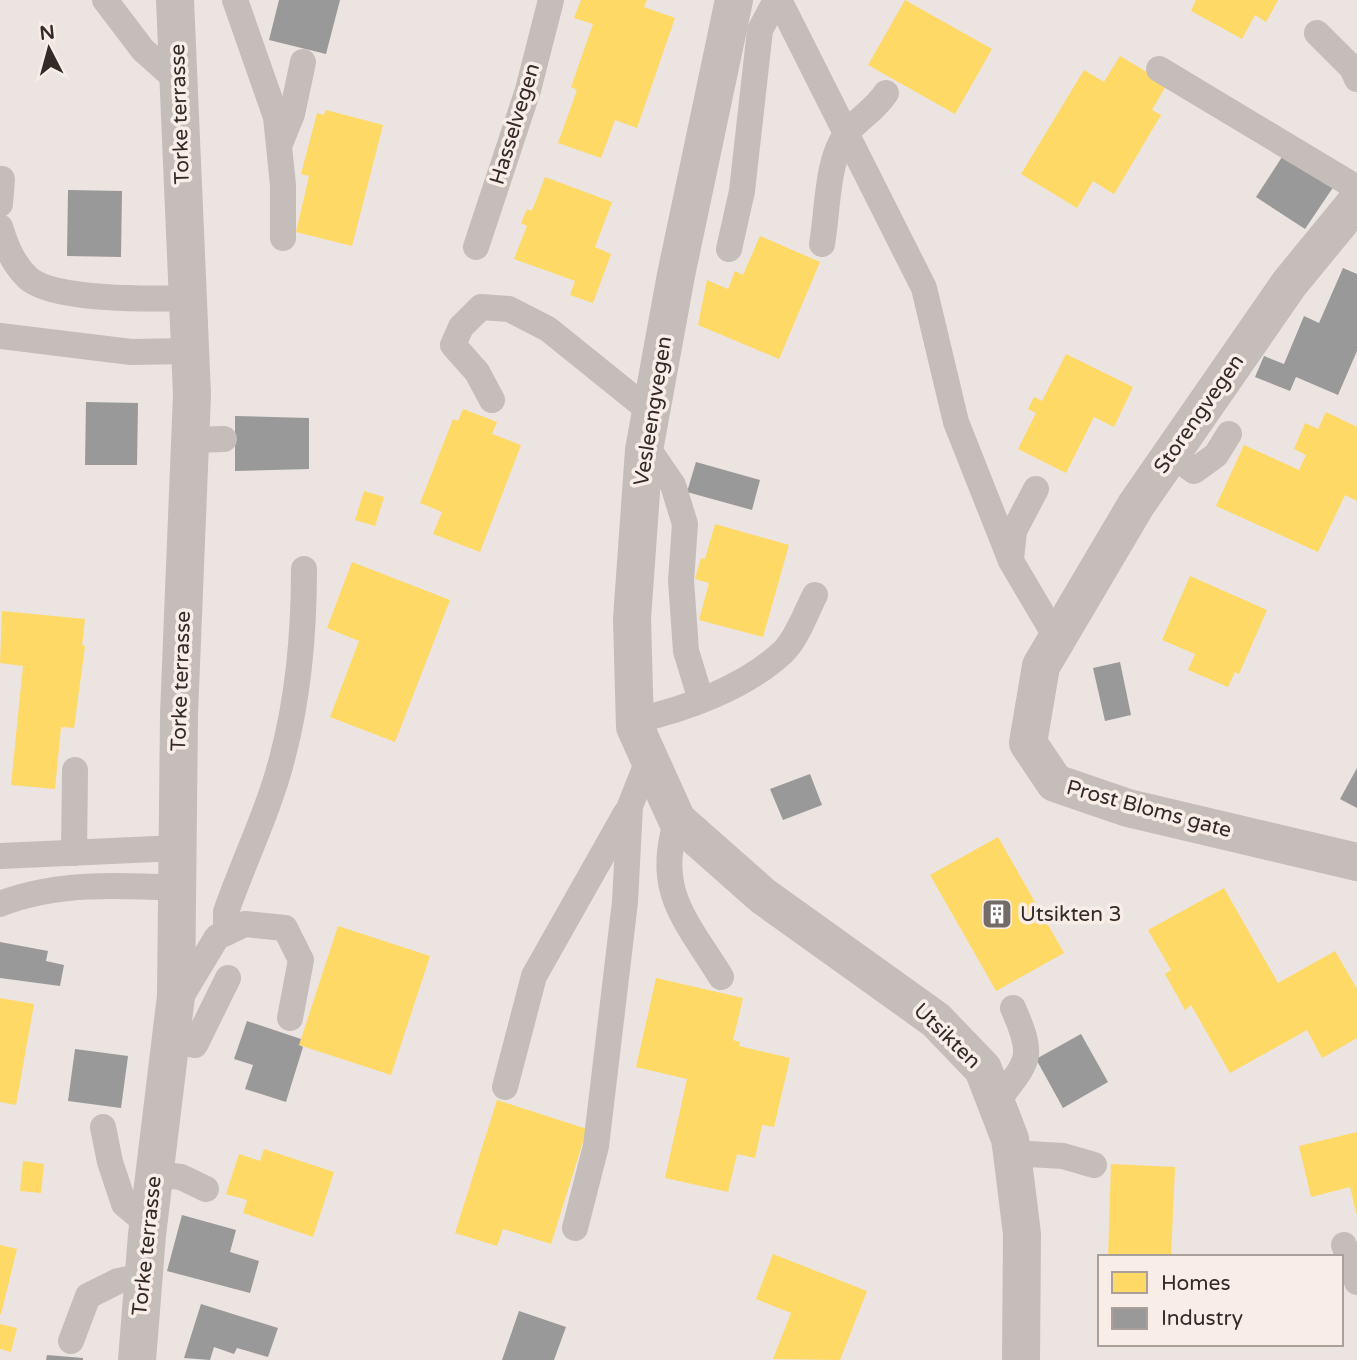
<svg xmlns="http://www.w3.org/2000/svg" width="1357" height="1360" viewBox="0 0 1357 1360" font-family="'Varela Round',sans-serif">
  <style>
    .homes { fill: #ffd966 }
    .industry { fill: #999 }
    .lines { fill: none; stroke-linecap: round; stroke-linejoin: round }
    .service { stroke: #c4bdb9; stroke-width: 26 }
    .minor { stroke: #c4bdb9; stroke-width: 38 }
    .labels { text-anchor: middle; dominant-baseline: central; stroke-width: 7; stroke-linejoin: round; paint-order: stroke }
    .street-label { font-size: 21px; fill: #342a28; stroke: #f8eee7 }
    .poi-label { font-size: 21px; fill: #342a28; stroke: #f8eee7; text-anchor: start }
  </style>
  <rect width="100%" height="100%" fill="#ebe4e0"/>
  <g class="homes">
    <path d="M581,0H647L644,7L675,18L637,128L615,120L601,158L558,143L577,90L571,87L593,24L574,18Z"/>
    <path d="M905,0L992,49L955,114L868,65Z"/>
    <path d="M1196,0H1278L1266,22L1255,15L1242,39L1191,11Z"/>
    <path d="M1120,56L1167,84L1152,110L1161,115L1114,194L1093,181L1077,208L1021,174L1084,70L1104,82Z"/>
    <path d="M326,110L383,125L352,246L296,232L309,176L301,174L317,113L324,115Z"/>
    <path d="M545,177L612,202L595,247L611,254L593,303L570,295L575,281L514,259L527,226L521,223L527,209L532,211Z"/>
    <path d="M760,236L820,262L779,359L698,325L707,280L728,289L735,271L743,275Z"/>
    <path d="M1066,354L1133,387L1114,427L1094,417L1066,473L1018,449L1036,413L1028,409L1034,397L1042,401Z"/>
    <path d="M463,409L497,422L492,434L521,445L480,552L433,534L442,512L420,503L453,419L458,421Z"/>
    <path d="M1326,412L1357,427V501L1345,495L1318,552L1216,506L1244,445L1299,470L1306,455L1294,449L1305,423L1318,429Z"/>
    <path d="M364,491L384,497L375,526L355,520Z"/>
    <path d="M715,524L789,545L763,637L699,620L709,583L695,579L701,558L705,559Z"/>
    <path d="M352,562L450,600L395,742L330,717L359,641L327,628Z"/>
    <path d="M1190,576L1267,610L1239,674L1235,672L1228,687L1188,670L1195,654L1162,640Z"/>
    <path d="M2,611L85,619L82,645L85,646L74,728L61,727L55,789L11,785L23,666L0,663Z"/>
    <path d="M998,837L1064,953L996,991L930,875Z"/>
    <path d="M1224,888L1278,983L1335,951L1357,989V1038L1322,1058L1307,1030L1230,1073L1191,1005L1185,1010L1165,974L1171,970L1148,930Z"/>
    <path d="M338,926L430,956L391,1075L299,1045Z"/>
    <path d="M656,978L743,998L733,1040L740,1042L739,1046L790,1058L774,1127L762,1125L755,1158L737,1154L728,1192L665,1178L687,1079L636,1067Z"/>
    <path d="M0,998L34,1004L16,1105L0,1102Z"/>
    <path d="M497,1100L587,1129L551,1244L503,1229L497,1246L455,1233Z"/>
    <path d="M1357,1132V1213H1356L1350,1187L1311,1197L1299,1146Z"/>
    <path d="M264,1149L334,1172L313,1237L243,1213L247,1200L226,1194L239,1154L260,1161Z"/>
    <path d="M23,1161L44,1164L41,1193L20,1191Z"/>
    <path d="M1111,1164L1175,1167L1171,1257H1108Z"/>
    <path d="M0,1245L17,1249L1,1314H0Z"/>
    <path d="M773,1254L867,1291L840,1360L773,1359L791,1313L756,1299Z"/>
    <path d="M0,1324L17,1328L11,1352L0,1349Z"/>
  </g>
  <g class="industry">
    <path d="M279,0H340L326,54L269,40Z"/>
    <path d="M1284,154L1334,186L1305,229L1256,197Z"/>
    <path d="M68,190L122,191L121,257L67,256Z"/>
    <path d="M1343,268L1357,274V351L1338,395L1296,377L1290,391L1255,377L1264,356L1284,364L1304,316L1319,323Z"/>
    <path d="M86,402L138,403L137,465H85Z"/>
    <path d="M235,416L309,418V469L235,471Z"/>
    <path d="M696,462L760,480L752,510L687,492Z"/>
    <path d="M1120,662L1131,715L1105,721L1093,668Z"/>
    <path d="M1357,768V808L1340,799Z"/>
    <path d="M810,774L822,805L783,820L770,789Z"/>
    <path d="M0,942L48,951L46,961L64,965L60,986L0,978Z"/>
    <path d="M247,1021L301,1039L299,1045L303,1047L286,1102L245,1089L253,1065L234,1059Z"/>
    <path d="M1081,1034L1108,1082L1063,1108L1036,1059Z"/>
    <path d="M75,1049L128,1056L121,1108L68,1101Z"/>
    <path d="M182,1215L236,1230L230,1252L259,1261L250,1293L167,1271Z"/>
    <path d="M201,1304L278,1328L268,1357L237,1348L234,1354L214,1347L210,1360L184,1358Z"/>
    <path d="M519,1311L566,1327L554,1360H502Z"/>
    <path d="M47,1355L83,1358V1360H46Z"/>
  </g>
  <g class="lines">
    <g class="service">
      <path d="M105,0L143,50L178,81"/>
      <path d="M235,0L276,117L283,185V238"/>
      <path d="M779,0L924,288L956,422L1011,561L1057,639"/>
      <path d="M1317,33L1352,68L1357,79"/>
      <path d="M1159,69L1357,188"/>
      <path d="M281,141L292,114L303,62"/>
      <path d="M0,204L2,179"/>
      <path d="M0,227C6,246 13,264 28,278C53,301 154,299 188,298"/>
      <path d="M822,244C828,212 826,158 848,132C860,117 874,111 886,93"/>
      <path d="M476,247L528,90L551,0"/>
      <path d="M729,249L742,191L760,30L776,0"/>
      <path d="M0,336L131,352L190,351"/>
      <path d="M492,400L477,372L453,345L461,327L481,307L509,309L548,329L651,412"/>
      <path d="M190,440L224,439"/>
      <path d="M645,444L673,485L685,524L681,581L686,651L701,700"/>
      <path d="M1171,454L1194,471L1216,455L1229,434"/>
      <path d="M1011,559L1014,531L1036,489"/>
      <path d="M636,720C684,710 746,687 783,652C797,639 806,612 815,595"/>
      <path d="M677,820C654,891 686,920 721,977"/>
      <path d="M74,853L75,770"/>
      <path d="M0,856L178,848"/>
      <path d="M0,904C55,882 119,885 177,888"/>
      <path d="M226,933V912C244,860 270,808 283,755C299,694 304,632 304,569"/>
      <path d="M176,1005L217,937L245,924L285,928L301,960L290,1018"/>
      <path d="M171,1040L195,1045L228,978"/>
      <path d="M505,1087L534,976L626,813"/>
      <path d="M996,1103C1028,1060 1036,1060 1013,1008"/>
      <path d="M103,1127L110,1162L124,1204L148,1224"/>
      <path d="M1012,1153L1063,1156L1094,1165"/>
      <path d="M154,1174L181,1177L206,1189"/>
      <path d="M575,1228L596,1146L625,902L630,806L649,758"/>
      <path d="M1344,1245L1357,1282"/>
      <path d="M71,1341L88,1296L118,1281L144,1276"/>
    </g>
    <g class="minor">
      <path d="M734,0L676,275L644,450L632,619L635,727L677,820L763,896L936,1020L983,1069L1010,1139L1012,1153L1022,1234L1021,1360"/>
      <path d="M1357,201L1289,284L1136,505L1041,666L1028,743L1055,783L1128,808L1357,862"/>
      <path d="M137,1360L147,1235L176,996L179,714L192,394L175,0"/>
    </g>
  </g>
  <defs>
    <g id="building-square" transform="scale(1.575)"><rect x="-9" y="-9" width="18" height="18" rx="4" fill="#746b68" stroke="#f8eee7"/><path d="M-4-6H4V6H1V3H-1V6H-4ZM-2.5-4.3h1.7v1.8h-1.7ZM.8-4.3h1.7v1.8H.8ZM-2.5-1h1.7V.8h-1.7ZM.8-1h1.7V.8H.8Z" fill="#fff"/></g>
  </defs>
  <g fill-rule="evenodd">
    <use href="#building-square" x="997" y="914"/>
  </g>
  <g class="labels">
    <g class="street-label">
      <text transform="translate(180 114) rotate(-92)">Torke terrasse</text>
      <text transform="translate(515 124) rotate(-73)">Hasselvegen</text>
      <text transform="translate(653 411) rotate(-81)">Vesleengvegen</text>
      <text transform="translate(1199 414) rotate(-55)">Storengvegen</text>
      <text transform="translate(181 681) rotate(-88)">Torke terrasse</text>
      <text transform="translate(1149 809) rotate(15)">Prost Bloms gate</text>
      <text transform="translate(947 1036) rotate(44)">Utsikten</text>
      <text transform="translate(147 1246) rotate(-84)">Torke terrasse</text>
    </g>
    <g class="poi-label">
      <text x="1020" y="914">Utsikten 3</text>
    </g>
  </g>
  <rect x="1098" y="1255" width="245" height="91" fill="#f8eee7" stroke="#aaa09b" stroke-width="2"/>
  <rect x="1112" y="1272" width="35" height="21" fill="#ffd966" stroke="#aaa09b" stroke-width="2"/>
  <text x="1161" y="1290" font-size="21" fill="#342a28">Homes</text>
  <rect x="1112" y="1308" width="35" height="21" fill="#999999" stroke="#aaa09b" stroke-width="2"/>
  <text x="1161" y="1325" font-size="21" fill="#342a28">Industry</text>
  <g transform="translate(49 49) rotate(354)" stroke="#f8eee7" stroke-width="5" paint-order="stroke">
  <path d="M0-5L12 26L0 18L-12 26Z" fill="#342a28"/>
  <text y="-10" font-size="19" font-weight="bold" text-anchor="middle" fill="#342a28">N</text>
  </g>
</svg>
